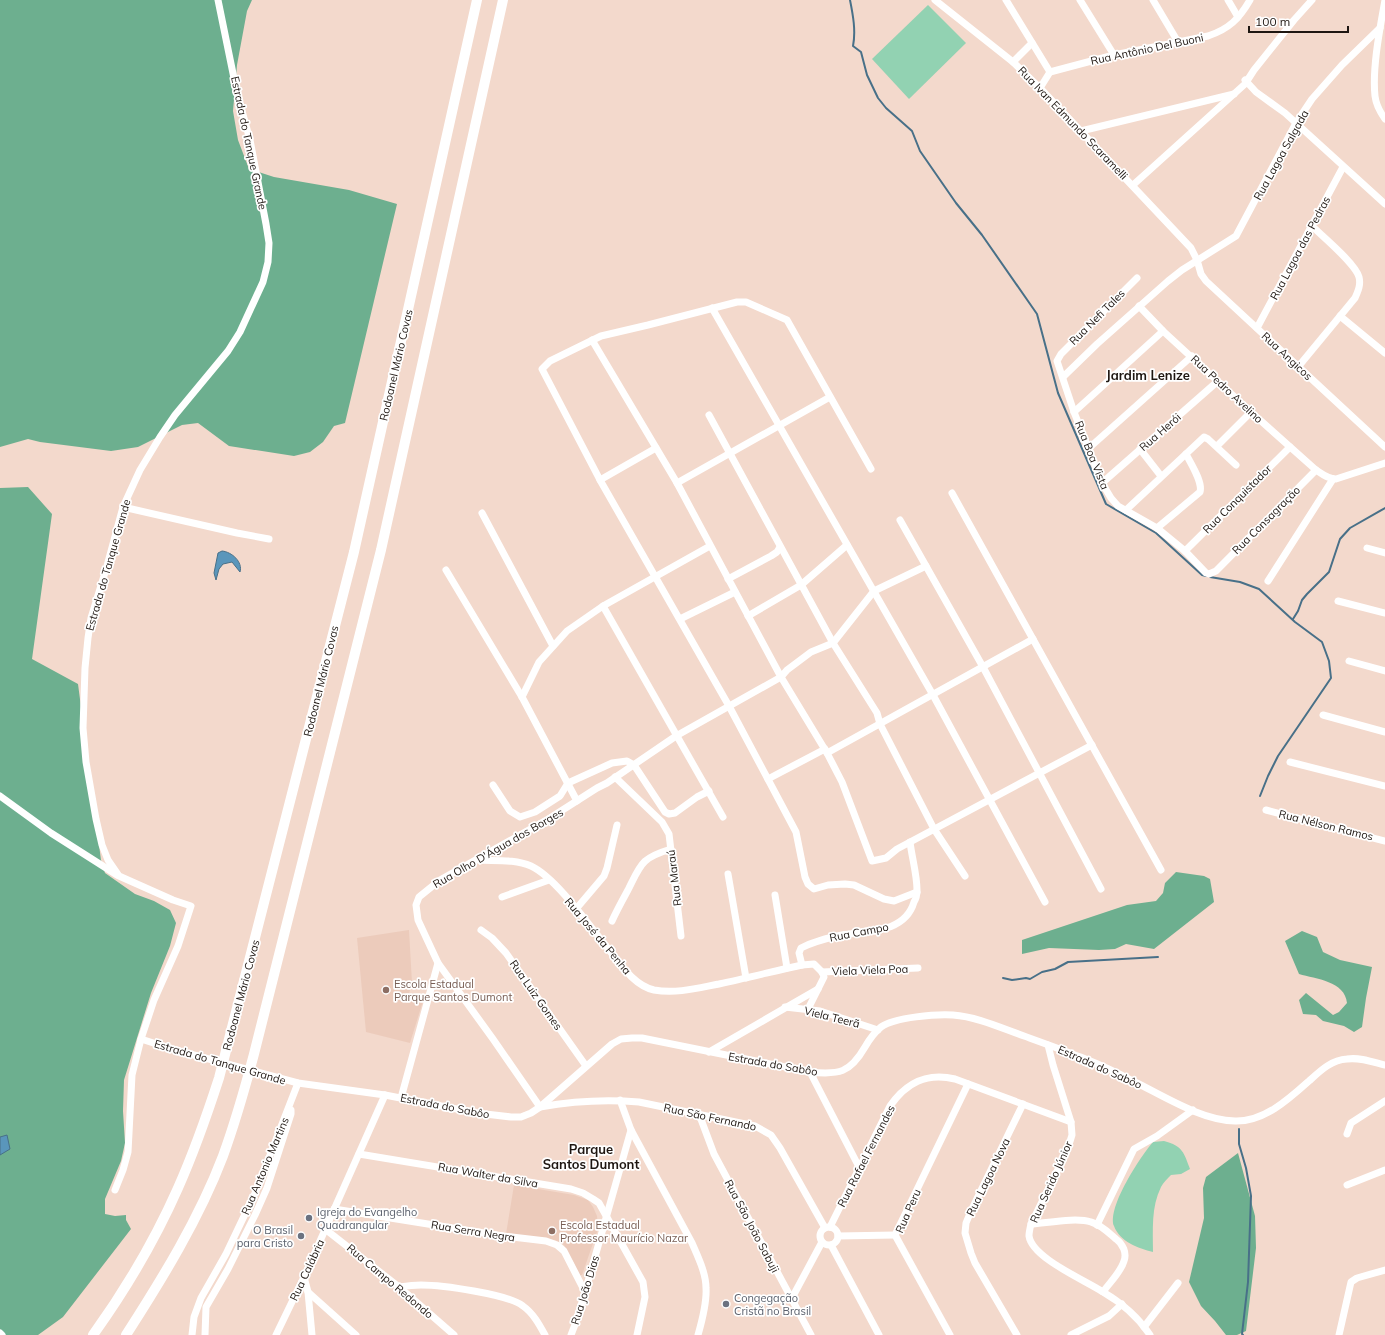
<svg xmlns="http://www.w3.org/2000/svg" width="1385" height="1335" viewBox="0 0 1385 1335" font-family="Mulish,sans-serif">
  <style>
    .built { fill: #eccbbb }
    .green { fill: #92d2b2 }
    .forest { fill: #6daf8f }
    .water { fill: #5a96bb; stroke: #487088 }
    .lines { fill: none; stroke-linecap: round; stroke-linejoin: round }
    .stream { stroke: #487088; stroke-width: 2 }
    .minor { stroke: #fff; stroke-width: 7 }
    .highway { stroke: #fff; stroke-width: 10 }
    .education-dot { fill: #8d6e63; stroke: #fff; stroke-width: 1.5 }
    .worship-dot { fill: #6b7280; stroke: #fff; stroke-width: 1.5 }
    .labels { text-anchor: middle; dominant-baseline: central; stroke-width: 3.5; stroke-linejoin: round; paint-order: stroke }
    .street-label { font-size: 11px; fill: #1e1611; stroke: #fff }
    .education-label { font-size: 11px; fill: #785e54; stroke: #fff; text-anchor: start }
    .worship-label { font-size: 11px; fill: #5b616d; stroke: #fff; text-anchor: start }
    .quarter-label { font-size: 13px; font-weight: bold; fill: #1e1611; stroke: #fff }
  </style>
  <rect width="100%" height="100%" fill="#f3d9cc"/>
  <g class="built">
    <path d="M409,930L412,983L408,997L423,1001L410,1043L366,1032L357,938Z"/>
    <path d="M514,1185L574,1195L588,1200L593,1207L597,1216L598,1229L582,1275H580L564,1245L555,1240L506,1234Z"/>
  </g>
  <g class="green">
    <path d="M928,5L966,43L909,99L872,59Z"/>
    <path d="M1164,1141C1183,1146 1184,1153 1190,1169L1181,1174L1171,1175C1167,1179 1163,1183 1161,1187C1151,1207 1153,1230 1153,1252C1138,1248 1120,1242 1114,1226C1107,1207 1141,1156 1153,1142Z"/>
  </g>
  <g class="forest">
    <path d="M0,0H252L247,11L237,65L233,111L238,140L249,169L274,177L349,190L397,204L345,423L334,426L323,442L310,452L294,456L229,446L198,423L182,425L138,447L111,451L40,442L28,439L0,447Z"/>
    <path d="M28,487L52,514L32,659L78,684L101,860L105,873L135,894L154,901L170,910L176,923L170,946L151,993L124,1080L123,1111L125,1143L121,1161L105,1199V1214L115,1216L126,1215V1220L131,1229L63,1317L38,1335H6L0,1331V488Z"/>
    <path d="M1176,872L1204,876L1210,879L1214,902L1154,949L1126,944L1115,949L1099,950L1049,948L1022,954V940L1127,905L1156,901L1163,893L1165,883Z"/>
    <path d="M1302,931L1317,937L1323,952L1340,960L1372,967L1366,998L1362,1027L1354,1032L1344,1026L1323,1021L1316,1015L1303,1014L1299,1000L1306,993L1333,1015L1339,1012L1347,1003C1345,981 1316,979 1299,974L1285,941Z"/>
    <path d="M1238,1153L1255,1216L1256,1248L1246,1331L1237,1335H1226L1215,1321L1201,1306L1189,1282L1204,1218L1203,1188L1206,1177Z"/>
  </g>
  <g class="water">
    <path d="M222,551C232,552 243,562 240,572L232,562L223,564L219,569L216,580L214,573L218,553Z"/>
    <path d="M7,1135L10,1149L0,1155V1137Z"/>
  </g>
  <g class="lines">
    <g class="stream">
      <path d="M850,0C853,15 856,31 853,46L861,52L867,75L878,98L886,108L912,131L920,151L956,203L982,235L1037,314L1058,393L1106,504L1156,533L1202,575L1206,576"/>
      <path d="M1210,577L1240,582L1259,589L1295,622L1322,642L1329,661L1331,678L1278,756L1268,776L1260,796"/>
      <path d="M1293,619L1298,611L1302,600L1307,594L1329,572L1340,539L1350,528L1385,508"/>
      <path d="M1003,978L1012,980L1026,978L1030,979L1042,972L1055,969L1068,962L1158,957"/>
      <path d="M1239,1129V1144L1246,1168L1251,1196L1248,1282L1242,1334L1243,1335"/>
    </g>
    <g class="minor">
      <path d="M935,0L1013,62L1040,88L1191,248L1197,260L1201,274L1206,281L1385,447"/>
      <path d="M1006,0L1050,72"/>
      <path d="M1080,0L1114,55"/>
      <path d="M1153,0L1178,42"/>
      <path d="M1228,0L1238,17"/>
      <path d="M1385,0C1380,28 1372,68 1375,96C1376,105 1380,112 1385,119"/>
      <path d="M1013,62L1032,43"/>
      <path d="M1245,80L1256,92L1285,113L1385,204"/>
      <path d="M1040,88L1050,72L1114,55L1208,36C1229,29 1239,19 1250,0"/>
      <path d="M1081,131L1234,94"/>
      <path d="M1133,185L1245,84L1254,70L1294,20L1312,0"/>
      <path d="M1137,278L1061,354L1057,361L1074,412L1102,483L1111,498L1118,506L1157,528L1185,551L1206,573L1209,574L1216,571L1316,470"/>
      <path d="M1139,306L1163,331L1251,412L1316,470C1322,474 1328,479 1336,479L1385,463"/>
      <path d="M712,308L933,695L1045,902"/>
      <path d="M1340,316L1385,353"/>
      <path d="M1257,328L1343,167"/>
      <path d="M592,340L677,483L781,677L827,753L842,782L872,861L886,858L897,849L1092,745"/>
      <path d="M1298,367L1355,298C1358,291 1361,285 1359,277C1355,263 1323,237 1312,226"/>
      <path d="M1063,377L1097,344L1168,281L1182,270L1236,236L1296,123L1312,99L1342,65L1380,28"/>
      <path d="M1074,412L1163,331"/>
      <path d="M709,415L833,643L877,713L880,724L934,829L965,876"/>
      <path d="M1217,446L1251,412"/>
      <path d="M1089,448L1192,356"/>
      <path d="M1140,449L1161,476"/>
      <path d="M871,469L787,320L746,302H737L648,325L601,336L550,361L542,369L600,480L729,706L796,832L805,877L808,884L814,889L828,885L845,884L854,885L884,899L894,901L917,892"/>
      <path d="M600,480L656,448"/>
      <path d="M677,483L830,397"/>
      <path d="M1102,483L1218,381"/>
      <path d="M952,493L1161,870"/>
      <path d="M123,507L237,533L269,539"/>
      <path d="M1126,510L1204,437L1208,439L1236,465"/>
      <path d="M482,513L553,646"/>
      <path d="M900,520L983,667L1101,889"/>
      <path d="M1157,528L1200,492C1203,482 1191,464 1186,454"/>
      <path d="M1367,548L1385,553"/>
      <path d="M1185,551L1290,447"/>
      <path d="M446,570L522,697L577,801"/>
      <path d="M728,579L771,556L777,552L780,547"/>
      <path d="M1268,581L1333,479"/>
      <path d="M1338,601L1385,613"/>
      <path d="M603,606L723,817"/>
      <path d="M748,616L801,585L847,545"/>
      <path d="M680,619L735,592"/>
      <path d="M1349,661L1385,671"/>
      <path d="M522,697L539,662L567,631L603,606L710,546"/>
      <path d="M1323,715L1385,732"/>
      <path d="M827,753L1033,639"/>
      <path d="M1290,762L1385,786"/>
      <path d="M615,777L662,822L669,834L681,936"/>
      <path d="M768,779L825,749"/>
      <path d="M493,785L510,811L520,817L535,812L560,796L568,783L612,763L627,761L634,765L665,812L669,814L675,813L697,797L709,791"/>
      <path d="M0,796L51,833L117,875"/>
      <path d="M1266,810L1385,841"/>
      <path d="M478,860C495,861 515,859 531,866C557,878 594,932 613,955C623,968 636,986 654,990C676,994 698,988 719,984C747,978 775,971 802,965L814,964L822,972L824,977L808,1009"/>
      <path d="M728,874L746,978"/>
      <path d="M775,895L787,968"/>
      <path d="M502,897L549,880"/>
      <path d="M576,909L604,876L607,868L617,825"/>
      <path d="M612,921C617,910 622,901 628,890C641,864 641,858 671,849"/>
      <path d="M481,930L492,938L506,953L586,1066"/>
      <path d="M438,963L493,1039L540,1107C573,1101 605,1099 639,1102L755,1126L771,1135L780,1148L825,1228"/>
      <path d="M802,965L799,953L801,948C814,941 828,938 842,935C868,931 905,933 914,902C916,899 917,894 917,890C917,875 912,858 910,842"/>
      <path d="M822,972L918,968"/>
      <path d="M785,1007L820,1011L878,1030"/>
      <path d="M141,1039L175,1050L298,1083L385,1095L477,1113L511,1117H521L531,1113L540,1107L612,1044L621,1039L632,1038H642L810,1072C839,1075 850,1073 865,1047C869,1040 875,1032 881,1027C896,1017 936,1014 953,1015C978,1017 1001,1028 1024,1036C1060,1049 1097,1062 1131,1080C1162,1095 1200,1120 1235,1121C1264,1122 1289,1099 1309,1081C1320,1071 1331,1060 1347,1059C1360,1057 1373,1062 1385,1065"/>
      <path d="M1048,1045L1053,1065L1071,1122L1072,1135L1067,1151L1031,1224C1030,1228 1029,1232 1029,1236C1032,1258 1085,1280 1103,1292C1122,1303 1138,1317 1150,1335"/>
      <path d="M709,1052L818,989"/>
      <path d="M810,1072L859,1167"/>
      <path d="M401,1098L438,963L418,920L416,905L419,897L440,880L550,818L597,788L607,783L676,736L781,677L787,670L811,652L833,643L874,591L926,566"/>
      <path d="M620,1100L631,1130L692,1243C698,1257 706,1273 706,1288C707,1303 702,1321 698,1335"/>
      <path d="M699,1114L714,1154L811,1335"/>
      <path d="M1347,1134L1351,1123L1385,1101"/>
      <path d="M359,1154L571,1189L583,1193L593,1199L599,1203L643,1282L645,1297L637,1335"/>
      <path d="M1347,1185L1385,1170"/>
      <path d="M115,1190L123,1170L128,1152L132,1075L141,1039L154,1000L178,946L191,906L173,900L119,876L108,860L102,845L96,819L86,762L83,728L85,668L88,638L91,618L107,566L123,507L140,470L160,437L175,415L228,351L240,332L263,282L268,262L269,243L266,224L250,140L237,93L218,0"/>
      <path d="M334,1209L503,1236L546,1241L557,1245L564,1251L585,1292"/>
      <path d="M1031,1224C1047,1223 1076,1217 1091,1222C1100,1224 1109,1233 1116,1239C1123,1244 1127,1253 1124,1261C1121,1272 1110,1282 1103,1292"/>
      <path d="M1097,1225L1134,1149L1157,1136L1193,1110"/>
      <path d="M830,1227L890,1106C906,1083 926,1072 955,1079L1071,1122"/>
      <circle cx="829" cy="1236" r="9"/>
      <path d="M325,1229L399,1287L454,1335"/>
      <path d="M838,1236L895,1235"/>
      <path d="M831,1245L879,1335"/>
      <path d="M304,1277L308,1292L312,1335"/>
      <path d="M399,1287C406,1286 414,1285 421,1285C441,1285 508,1294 523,1306C533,1313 539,1324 545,1335"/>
      <path d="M308,1292L356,1335"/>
      <path d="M792,1298L822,1242"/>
      <path d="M1144,1327L1178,1283"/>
      <path d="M0,1333L2,1335"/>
      <path d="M192,1335L194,1317L201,1298L226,1254L256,1191L298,1083"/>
      <path d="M205,1335L206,1307L228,1269L255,1215L267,1188L291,1114V1110"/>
      <path d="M276,1335L304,1277L385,1095"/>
      <path d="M571,1335L576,1322L585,1292L631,1130"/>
      <path d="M950,1335L895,1235L968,1084"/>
      <path d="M1017,1335L975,1263L971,1253L965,1233L966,1223L971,1211L1023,1104"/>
      <path d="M1071,1335L1109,1316L1122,1304"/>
      <path d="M1339,1335L1351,1282L1357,1278L1385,1270"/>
    </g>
    <g class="highway">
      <path d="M93,1335C126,1289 155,1240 178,1188C194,1152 207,1115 219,1078L354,552L477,0"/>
      <path d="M126,1335C162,1279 199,1219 223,1156C235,1123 245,1088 254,1054L381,550L503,0"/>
    </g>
  </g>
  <g class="education-dot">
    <circle cx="386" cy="990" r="4"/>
    <circle cx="552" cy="1231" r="4"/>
  </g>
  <g class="worship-dot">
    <circle cx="309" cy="1218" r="4"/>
    <circle cx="301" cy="1236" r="4"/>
    <circle cx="726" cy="1304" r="4"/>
  </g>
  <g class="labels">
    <g class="street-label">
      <text transform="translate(1147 49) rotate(-12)">Rua Antônio Del Buoni</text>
      <text transform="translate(1073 123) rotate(46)">Rua Ivan Edmundo Scaramelli</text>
      <text transform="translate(249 143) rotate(78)">Estrada do Tanque Grande</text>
      <text transform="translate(1281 155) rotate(-61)">Rua Lagoa Salgada</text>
      <text transform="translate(1300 248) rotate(-62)">Rua Lagoa das Pedras</text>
      <text transform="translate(1097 317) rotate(-45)">Rua Nefi Tales</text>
      <text transform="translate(1287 356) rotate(43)">Rua Angicos</text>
      <text transform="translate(396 365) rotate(-77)">Rodoanel Mário Covas</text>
      <text transform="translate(1227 389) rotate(43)">Rua Pedro Avelino</text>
      <text transform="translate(1160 432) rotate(-41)">Rua Herói</text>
      <text transform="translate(1092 455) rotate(68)">Rua Boa Vista</text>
      <text transform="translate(1237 499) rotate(-45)">Rua Conquistador</text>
      <text transform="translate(1266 520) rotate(-45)">Rua Consagração</text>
      <text transform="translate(108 565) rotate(-74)">Estrada do Tanque Grande</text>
      <text transform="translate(321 681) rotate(-76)">Rodoanel Mário Covas</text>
      <text transform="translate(1326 825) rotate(14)">Rua Nélson Ramos</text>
      <text transform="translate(498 848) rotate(-30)">Rua Olho D'Água dos Borges</text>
      <text transform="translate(674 878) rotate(-97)">Rua Maraú</text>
      <text transform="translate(859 932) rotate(-11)">Rua Campo</text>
      <text transform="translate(598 936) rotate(50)">Rua José da Penha</text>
      <text transform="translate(870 970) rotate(-2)">Viela Viela Poa</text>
      <text transform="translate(241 995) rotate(-75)">Rodoanel Mário Covas</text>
      <text transform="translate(536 995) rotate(55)">Rua Luiz Gomes</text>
      <text transform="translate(832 1017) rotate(14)">Viela Teerã</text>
      <text transform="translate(220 1062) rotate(16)">Estrada do Tanque Grande</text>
      <text transform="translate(773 1064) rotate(10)">Estrada do Sabôo</text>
      <text transform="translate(1100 1067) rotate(24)">Estrada do Sabôo</text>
      <text transform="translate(445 1106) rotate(11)">Estrada do Sabôo</text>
      <text transform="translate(710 1117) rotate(12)">Rua São Fernando</text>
      <text transform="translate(866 1156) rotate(-63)">Rua Rafael Fernandes</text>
      <text transform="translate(265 1166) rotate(-67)">Rua Antonio Martins</text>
      <text transform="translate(488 1175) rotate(10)">Rua Walter da Silva</text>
      <text transform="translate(988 1177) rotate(-64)">Rua Lagoa Nova</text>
      <text transform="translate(1051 1182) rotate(-66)">Rua Serido Júnior</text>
      <text transform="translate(908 1211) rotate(-66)">Rua Peru</text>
      <text transform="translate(752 1226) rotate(62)">Rua São João Sabuji</text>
      <text transform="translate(473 1231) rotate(9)">Rua Serra Negra</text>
      <text transform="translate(307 1270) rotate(-65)">Rua Calábria</text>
      <text transform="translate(390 1281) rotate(40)">Rua Campo Redondo</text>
      <text transform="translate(585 1290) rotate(-73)">Rua João Dias</text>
    </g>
    <g class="education-label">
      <text x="394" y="984">Escola Estadual<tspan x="394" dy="13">Parque Santos Dumont</tspan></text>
      <text x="560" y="1225">Escola Estadual<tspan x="560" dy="13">Professor Maurício Nazar</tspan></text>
    </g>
    <g class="worship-label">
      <text x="317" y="1212">Igreja do Evangelho<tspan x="317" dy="13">Quadrangular</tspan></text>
      <text x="293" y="1230" text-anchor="end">O Brasil<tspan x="293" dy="13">para Cristo</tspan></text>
      <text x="734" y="1298">Congegação<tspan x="734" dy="13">Cristã no Brasil</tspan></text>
    </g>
    <g class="quarter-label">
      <text x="1148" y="375">Jardim Lenize</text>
      <text x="591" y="1149">Parque<tspan x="591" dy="15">Santos Dumont</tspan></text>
    </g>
  </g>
  <path d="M1249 26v6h99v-6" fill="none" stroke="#1e1611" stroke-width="2"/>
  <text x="1255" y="26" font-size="12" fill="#1e1611" stroke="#ffffff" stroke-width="3" paint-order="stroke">100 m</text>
</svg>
